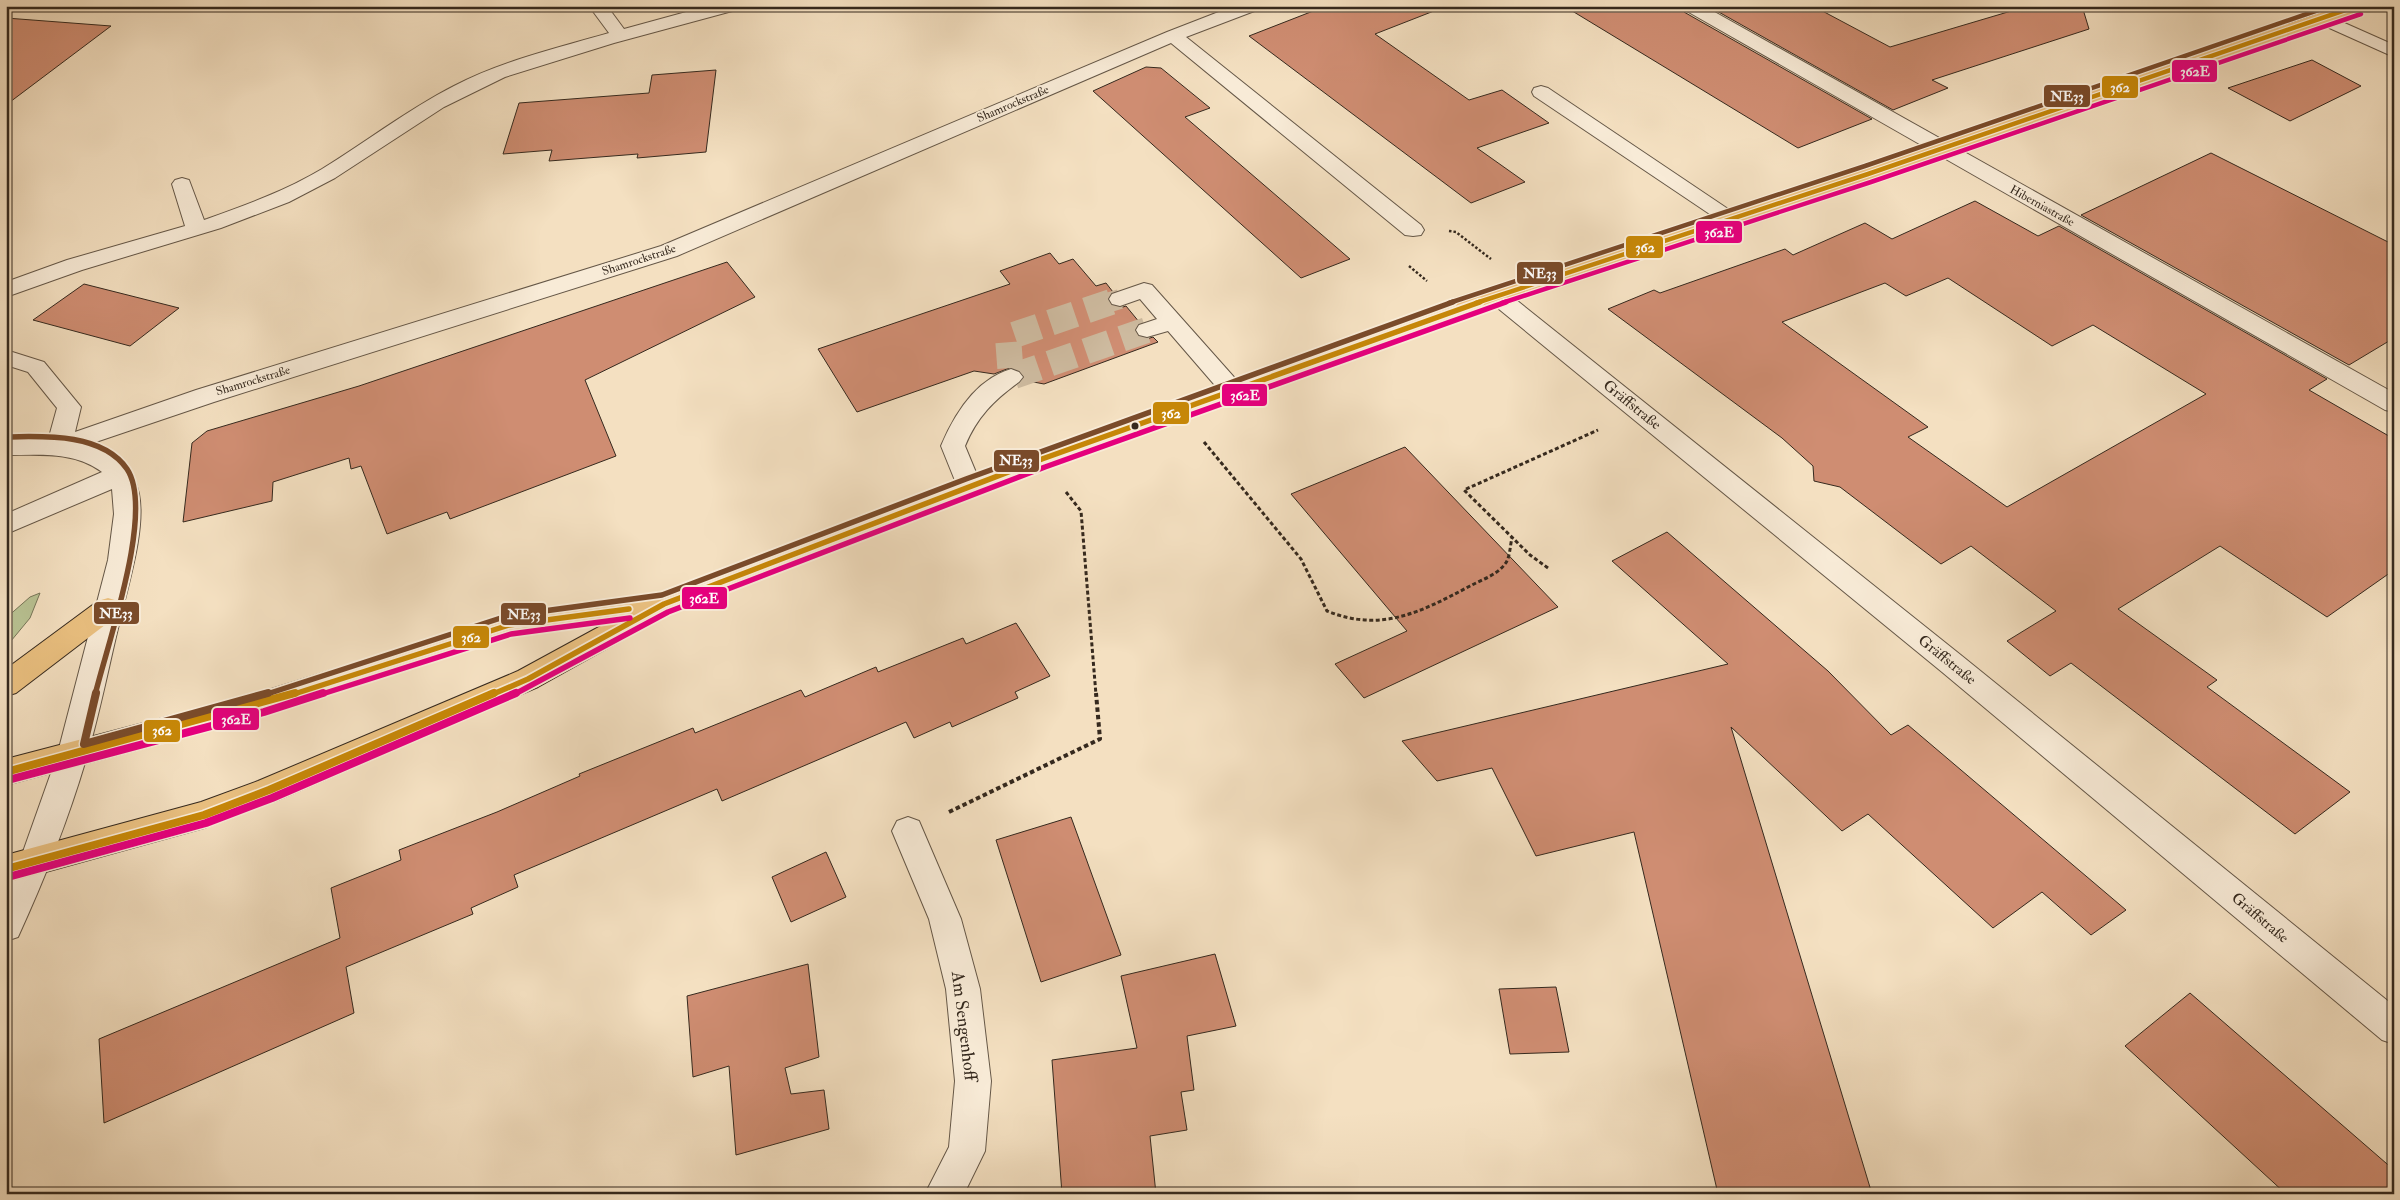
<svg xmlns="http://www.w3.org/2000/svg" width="2400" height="1200" viewBox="0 0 2400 1200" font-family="'IM FELL Double Pica',serif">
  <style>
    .green { fill: #b9c394; stroke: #777659 }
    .building { fill: #cf8d72; stroke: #35291e; fill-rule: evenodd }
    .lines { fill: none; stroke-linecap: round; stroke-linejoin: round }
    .minor-tunnel-far1 { stroke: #cebba0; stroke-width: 20; stroke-dasharray: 20 10; stroke-linecap: butt }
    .minor-tunnel { stroke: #cebba0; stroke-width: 26; stroke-dasharray: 26 12; stroke-linecap: butt }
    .minor-casing { stroke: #655747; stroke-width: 2 }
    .major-casing { stroke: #35291e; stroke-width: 2 }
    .path-far2 { stroke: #35291e; stroke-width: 2.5; stroke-dasharray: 2.5 2; stroke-linecap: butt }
    .path-far1 { stroke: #35291e; stroke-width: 3; stroke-dasharray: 4 2.5; stroke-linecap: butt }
    .path { stroke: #35291e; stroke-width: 4; stroke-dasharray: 4.5 3; stroke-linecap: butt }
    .minor { fill: #f8ebd7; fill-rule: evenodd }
    .major { fill: #eac080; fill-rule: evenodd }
    .bus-1-far2-casing { stroke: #f8ebd7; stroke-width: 7 }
    .bus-1-far1-casing { stroke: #f8ebd7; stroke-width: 9 }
    .bus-1-casing { stroke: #f8ebd7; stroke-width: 11 }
    .bus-2-far2-casing { stroke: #f8ebd7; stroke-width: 7 }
    .bus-2-far1-casing { stroke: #f8ebd7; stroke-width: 9 }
    .bus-2-casing { stroke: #f8ebd7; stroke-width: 11 }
    .bus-3-far2-casing { stroke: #f8ebd7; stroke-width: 7 }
    .bus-3-far1-casing { stroke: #f8ebd7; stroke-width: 9 }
    .bus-3-casing { stroke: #f8ebd7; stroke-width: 11 }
    .bus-1-far2 { stroke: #c68708; stroke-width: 4.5 }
    .bus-1-far1 { stroke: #c68708; stroke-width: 5.5 }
    .bus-1 { stroke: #c68708; stroke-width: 8 }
    .bus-2-far2 { stroke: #e5007d; stroke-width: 4.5 }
    .bus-2-far1 { stroke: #e5007d; stroke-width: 5.5 }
    .bus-2 { stroke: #e5007d; stroke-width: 8 }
    .bus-3-far2 { stroke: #7a4b2a; stroke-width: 4.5 }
    .bus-3-far1 { stroke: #7a4b2a; stroke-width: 5.5 }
    .bus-3 { stroke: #7a4b2a; stroke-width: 8 }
    .bus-dot { fill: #35291e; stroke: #f8ebd7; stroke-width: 2 }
    .labels { text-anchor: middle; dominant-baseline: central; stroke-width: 4; stroke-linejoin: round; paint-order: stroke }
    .far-street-label { font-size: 12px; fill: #35291e; stroke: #f8ebd7 }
    .street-label { font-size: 15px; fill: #35291e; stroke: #f8ebd7 }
    .near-street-label { font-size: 18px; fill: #35291e; stroke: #f8ebd7 }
    .line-badge { stroke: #f8ebd7; stroke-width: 2 }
    .badge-label { font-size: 14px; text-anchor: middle; font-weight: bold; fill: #fff }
  </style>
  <rect width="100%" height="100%" fill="#f4e0c1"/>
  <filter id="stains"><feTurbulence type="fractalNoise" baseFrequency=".004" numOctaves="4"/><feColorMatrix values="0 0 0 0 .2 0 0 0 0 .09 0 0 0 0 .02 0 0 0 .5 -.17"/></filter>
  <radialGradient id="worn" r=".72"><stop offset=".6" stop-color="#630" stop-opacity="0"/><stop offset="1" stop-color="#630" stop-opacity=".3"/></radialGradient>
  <path class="green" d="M40,593L30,618L6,647V618L30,597Z"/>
  <g class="building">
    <path d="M1326,6H1439V9L1375,34L1469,100L1502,90L1549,123L1477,148L1525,182L1471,203L1249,36Z"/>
    <path d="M1564,6H1680L1684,12L1872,119L1798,148Z"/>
    <path d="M1708,6H1813L1890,47L2028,6H2082L2089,29L1932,80L1948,88L1893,110Z"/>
    <path d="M6,18L111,26L6,105Z"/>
    <path d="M2312,60L2361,86L2290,121L2228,88Z"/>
    <path d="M1146,67L1161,68L1210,108L1185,117L1350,259L1301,278L1093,91Z"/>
    <path d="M716,70L706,152L637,158L638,154L549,161L552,150L503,154L519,103L649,93L652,75Z"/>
    <path d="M2211,153L2394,245V338L2349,365L2081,215Z"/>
    <path d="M1975,201L2038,236L2059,226L2327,379L2309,390L2394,439V570L2327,617L2220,546L2118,609L2217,680L2207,687L2350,792L2295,834L2071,663L2050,676L2007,641L2056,611L1971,546L1941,564L1840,487L1814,481L1813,466L1782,438L1608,309L1654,290L1660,293L1785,249L1793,255L1865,223L1892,239ZM1948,278L2052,346L2093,325L2206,394L2007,507L1908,437L1928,427L1782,322L1885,283L1906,296Z"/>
    <path d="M1050,253L1059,264L1073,259L1096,286L1106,283L1113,292L1107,298L1110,305L1120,308L1126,306L1140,323L1134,329L1137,336L1147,339L1153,337L1158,342L1044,384L1023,380L1025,377L1020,371L1012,367L994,374L974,371L857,412L818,349L1010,284L1000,271Z"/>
    <path d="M727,262L755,297L585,380L616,456L450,519L447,512L387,534L361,466L351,469L349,458L273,482L272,501L183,522L192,443L207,431L359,386Z"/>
    <path d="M84,284L179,308L130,346L33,320Z"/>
    <path d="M1405,447L1558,607L1364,698L1335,664L1407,631L1291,494Z"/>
    <path d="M1667,532L1828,671L1891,735L1908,725L2126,910L2091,935L2042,892L1993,928L1868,814L1842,831L1731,727L1872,1194H1718L1634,832L1536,856L1492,768L1437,781L1402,741L1728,664L1612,561Z"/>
    <path d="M1016,623L1050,676L1015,692L1018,698L952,727L950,722L914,738L906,722L722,801L717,789L514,875L518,887L471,908L473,914L346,967L354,1013L104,1123L99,1039L340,938L331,888L401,860L399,850L497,812L580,776L579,774L693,728L695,733L801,690L805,697L876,667L878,672L963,638L966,644Z"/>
    <path d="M1071,817L1121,955L1041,982L996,840Z"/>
    <path d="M826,852L846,897L791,922L772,877Z"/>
    <path d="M1215,954L1236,1026L1187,1036L1194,1090L1181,1092L1187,1130L1150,1136L1156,1194H1062L1052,1060L1137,1048L1121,976Z"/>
    <path d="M808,964L819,1057L785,1068L791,1094L824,1090L829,1129L736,1155L729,1066L693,1077L687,996Z"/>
    <path d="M1556,987L1569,1052L1510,1054L1499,989Z"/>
    <path d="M2190,993L2394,1170V1194H2286L2125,1046Z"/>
  </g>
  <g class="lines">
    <path class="minor-tunnel-far1" d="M1107,303L1120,299"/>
    <path class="minor-tunnel" d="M1111,302L1008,337L1011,377L1147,330"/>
    <g class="minor-casing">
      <g id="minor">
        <path d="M589,6H607L624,29L708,6H739L736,10L614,43L505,77L444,107L335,178L289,202L221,228L82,270L6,297V282L67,260L185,226L172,184L175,180L182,178L189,180L204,220L207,219C246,205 285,191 322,169C366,142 407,110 454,86C502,61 557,48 609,33Z"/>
        <path d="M1234,6H1260L1257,10L1186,37L1421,225L1424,230L1421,235L1413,236L1405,235L1171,43L677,256L214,402L87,445C113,453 133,465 139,494C146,529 128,585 120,620C109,665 100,712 87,756C69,818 45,878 18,937L6,941V890L19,863L57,756L108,560L114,514L112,489L6,534V514L102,472C74,451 40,455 6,455V437H49L57,408L28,372L6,365V350L44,362L81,407L75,432L196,390L661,246L1167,32Z"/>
        <path d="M1682,6H1704L2394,393V412L2385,410L1685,10Z"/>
        <path d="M2322,13L2394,45V57L2316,22L2313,18L2316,14Z"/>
        <path d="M1541,86L1548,88L1737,215L1741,219L1737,223L1730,225L1723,223L1534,96L1532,92L1534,88Z"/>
        <path d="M1144,283L1152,285L1241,385L1245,391L1241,397L1233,399L1225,397L1168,331L1147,337L1139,335L1136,330L1139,325L1157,319L1140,299L1120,306L1112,304L1109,299L1112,294Z"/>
        <path d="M1497,289L1505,291L1962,656L2394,1006V1044L2382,1040L1942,672L1489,301L1486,296L1489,291Z"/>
        <path d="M1011,369L1019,372L1023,377L1019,382C994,400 977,417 965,446L982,487L978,493L969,496L960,493L941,446C954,415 976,379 1011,369Z"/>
        <path d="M908,817L919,821L961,919L980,989L991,1081L985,1151L964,1194H925L949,1147L955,1081L946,989L929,919L892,831L897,821Z"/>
      </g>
    </g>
    <g class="major-casing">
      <g id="major">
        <path d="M2340,6H2367L2364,10L1875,178L1505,301L1051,465L674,611L538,687L280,799L204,828L6,883V855L201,802L258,781L518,671L608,622L509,636L262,716L6,785V759L262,692L509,614L648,596L653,597L1033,453L1489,291L1861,170Z"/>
        <path d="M108,598L118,601L122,608L118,615L16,693L6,696V669L98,601Z"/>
      </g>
    </g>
    <g class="path-far2">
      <path d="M1449,231L1456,232L1491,259"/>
      <path d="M1409,266L1427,281"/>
    </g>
    <g class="path-far1">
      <path d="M1204,442L1301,559L1327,611C1381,633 1421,612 1470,586C1481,580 1497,575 1505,564C1510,558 1510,546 1512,538"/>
      <path d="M1066,492L1081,511L1096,695"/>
      <path d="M1548,568L1530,555L1464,490L1598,430"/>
    </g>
    <path class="path" d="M949,812L1100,739L1096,693"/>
    <use href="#minor" class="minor"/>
    <use href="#major" class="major"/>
    <g class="bus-1-far2-casing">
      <path id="bus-1-far2" d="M1476,303L1868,174L2357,6"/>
    </g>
    <g class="bus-1-far1-casing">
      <g id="bus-1-far1">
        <path d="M291,695L509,625L629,609"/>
        <path d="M491,695L528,679L664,604L1042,459L1480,302"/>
      </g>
    </g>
    <g class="bus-1-casing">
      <g id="bus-1">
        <path d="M6,772L295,693"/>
        <path d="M6,869L204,815L269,790L494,693"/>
      </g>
    </g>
    <g class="bus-2-far2-casing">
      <path id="bus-2-far2" d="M1502,303L1871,182L2361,14"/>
    </g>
    <g class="bus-2-far1-casing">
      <g id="bus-2-far1">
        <path d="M319,695L511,634L630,618"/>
        <path d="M513,695L668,612L1045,467L1506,302"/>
      </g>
    </g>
    <g class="bus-2-casing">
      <g id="bus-2">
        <path d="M8,780L264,712L323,693"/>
        <path d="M8,877L206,823L272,798L516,693"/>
      </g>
    </g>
    <g class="bus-3-far2-casing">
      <path id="bus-3-far2" d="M1449,303L1865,166L2330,6"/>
    </g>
    <g class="bus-3-far1-casing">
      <g id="bus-3-far1">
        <path d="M6,437C44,436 102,433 127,469C155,511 107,645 95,695"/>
        <path d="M264,695L507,616L662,595L966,479L1453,302"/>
      </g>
    </g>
    <g class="bus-3-casing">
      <path id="bus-3" d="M96,693L84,744L268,693"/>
    </g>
    <use href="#bus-1-far2" class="bus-1-far2"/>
    <use href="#bus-1-far1" class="bus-1-far1"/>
    <use href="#bus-1" class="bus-1"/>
    <use href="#bus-2-far2" class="bus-2-far2"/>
    <use href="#bus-2-far1" class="bus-2-far1"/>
    <use href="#bus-2" class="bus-2"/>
    <use href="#bus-3-far2" class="bus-3-far2"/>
    <use href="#bus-3-far1" class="bus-3-far1"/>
    <use href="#bus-3" class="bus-3"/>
  </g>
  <circle class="bus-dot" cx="1135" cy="426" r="4.5"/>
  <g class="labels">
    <g class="far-street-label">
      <text transform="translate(1013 104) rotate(-23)">Shamrockstraße</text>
      <text transform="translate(2042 206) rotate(29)">Hiberniastraße</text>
      <text transform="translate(639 260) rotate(-18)">Shamrockstraße</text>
      <text transform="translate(253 381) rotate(-17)">Shamrockstraße</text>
    </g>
    <g class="street-label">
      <text transform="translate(1632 405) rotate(39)">Gräffstraße</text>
      <text transform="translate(1947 660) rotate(39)">Gräffstraße</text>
      <text transform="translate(2260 918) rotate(40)">Gräffstraße</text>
    </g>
    <g class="near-street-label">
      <text transform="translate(964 1026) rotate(83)">Am Sengenhoff</text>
    </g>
  </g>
  <g class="line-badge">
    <rect x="2171" y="59" width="47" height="24" rx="5" fill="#e5007d"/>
    <rect x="2101" y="75" width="38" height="24" rx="5" fill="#c68708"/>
    <rect x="2043" y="84" width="48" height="24" rx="5" fill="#7a4b2a"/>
    <rect x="1695" y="220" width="48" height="24" rx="5" fill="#e5007d"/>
    <rect x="1625" y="235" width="39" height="24" rx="5" fill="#c68708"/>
    <rect x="1516" y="261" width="48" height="24" rx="5" fill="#7a4b2a"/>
    <rect x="1221" y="383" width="47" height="24" rx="5" fill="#e5007d"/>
    <rect x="1152" y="401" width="38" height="24" rx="5" fill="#c68708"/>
    <rect x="993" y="449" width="47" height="24" rx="5" fill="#7a4b2a"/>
    <rect x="681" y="586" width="47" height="24" rx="5" fill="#e5007d"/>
    <rect x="93" y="601" width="47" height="24" rx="5" fill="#7a4b2a"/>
    <rect x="500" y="602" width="47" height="24" rx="5" fill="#7a4b2a"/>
    <rect x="452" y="625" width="38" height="24" rx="5" fill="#c68708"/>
    <rect x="212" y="707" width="48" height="24" rx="5" fill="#e5007d"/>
    <rect x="143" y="719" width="38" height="24" rx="5" fill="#c68708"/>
  </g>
  <g class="badge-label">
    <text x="2195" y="76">362E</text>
    <text x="2120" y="92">362</text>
    <text x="2067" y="101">NE33</text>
    <text x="1719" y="237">362E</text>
    <text x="1645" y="252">362</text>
    <text x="1540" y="278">NE33</text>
    <text x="1245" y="400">362E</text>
    <text x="1171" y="418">362</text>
    <text x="1016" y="465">NE33</text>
    <text x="704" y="603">362E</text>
    <text x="116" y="618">NE33</text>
    <text x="524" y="619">NE33</text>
    <text x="471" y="642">362</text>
    <text x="236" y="724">362E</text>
    <text x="162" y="735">362</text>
  </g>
  <rect width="2400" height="1200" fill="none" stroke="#f4e0c1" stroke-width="25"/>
  <rect x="8" y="8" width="2385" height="1185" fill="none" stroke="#35291e" stroke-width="2.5"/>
  <rect x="12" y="12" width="2375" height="1175" fill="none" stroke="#35291e"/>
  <rect width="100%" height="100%" filter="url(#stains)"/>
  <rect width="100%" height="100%" fill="url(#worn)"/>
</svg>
